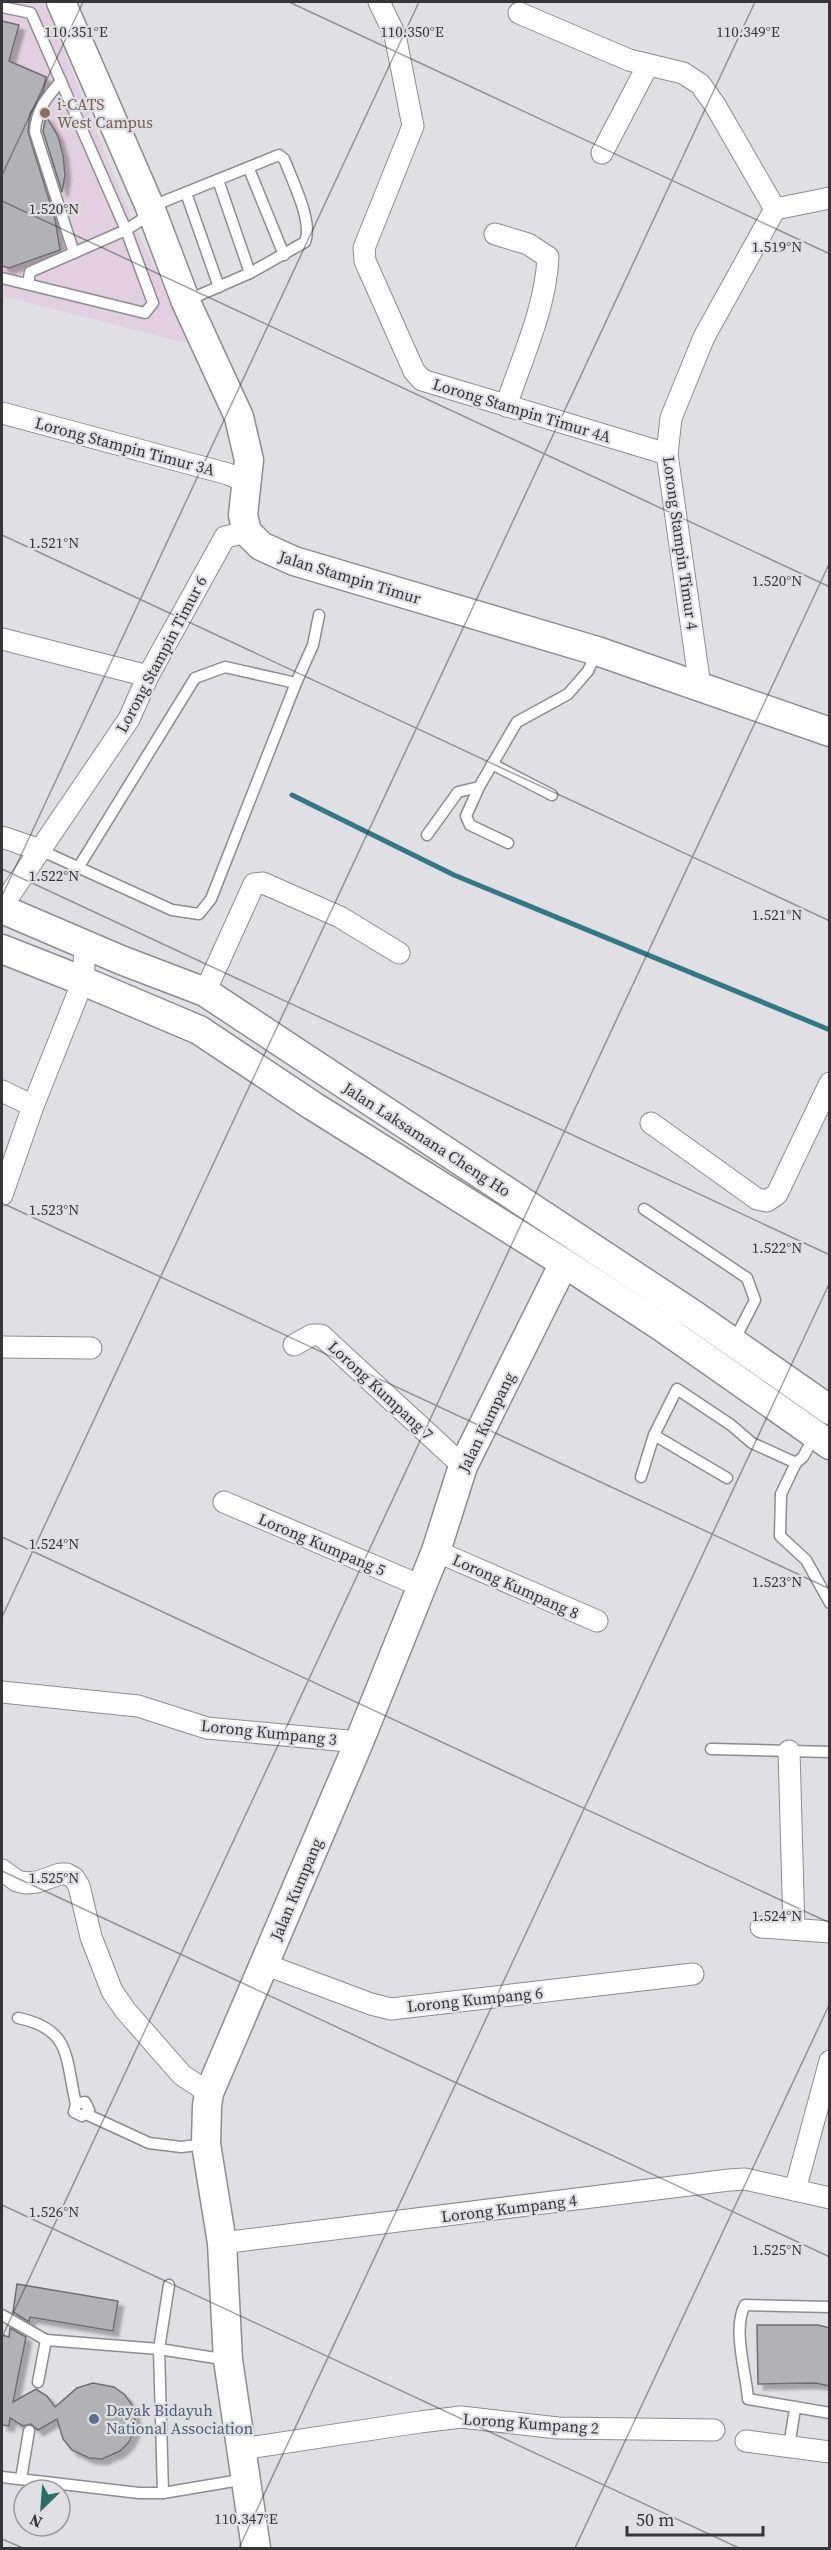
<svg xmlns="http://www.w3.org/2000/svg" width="831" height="2550" viewBox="0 0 831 2550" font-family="'Source Serif 4',serif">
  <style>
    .education { fill: #e2cfe0 }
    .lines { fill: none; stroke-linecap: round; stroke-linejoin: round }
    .stream { stroke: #357885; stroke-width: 5 }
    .building { fill: #b2b2b6; stroke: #6e6e72; stroke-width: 1.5; filter: url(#shadow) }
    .lane-casing { stroke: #8d8d91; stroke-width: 13 }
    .street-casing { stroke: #8d8d91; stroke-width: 23 }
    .secondary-casing { stroke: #8d8d91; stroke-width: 31 }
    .lane { stroke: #fff; stroke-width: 10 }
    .street { stroke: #fff; stroke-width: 21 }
    .secondary { stroke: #fff; stroke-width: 28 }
    .ticks { fill: none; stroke: #363638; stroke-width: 1.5; stroke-opacity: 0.45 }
    .education-dot { fill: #8d6e63; stroke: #dfdfe4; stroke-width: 2 }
    .service-dot { fill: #5c6f8a; stroke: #dfdfe4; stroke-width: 2 }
    .labels { text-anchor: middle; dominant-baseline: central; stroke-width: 4.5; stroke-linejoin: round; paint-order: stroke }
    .education-label { font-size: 16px; fill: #785e54; stroke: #dfdfe4; text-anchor: start }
    .street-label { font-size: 16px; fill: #363638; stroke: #dfdfe4 }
    .service-label { font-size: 16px; fill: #4e5e75; stroke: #dfdfe4; text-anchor: start }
    .ticks-label { font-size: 15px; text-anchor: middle; fill: #363638; stroke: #dfdfe4; stroke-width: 4.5; stroke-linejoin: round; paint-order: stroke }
  </style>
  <defs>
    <filter id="shadow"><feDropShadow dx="5.5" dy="5.5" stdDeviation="1.5" flood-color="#0004"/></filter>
  </defs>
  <rect width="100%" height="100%" fill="#dfdfe4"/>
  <path class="education" d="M2,2H44L134,225L191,344L2,296Z"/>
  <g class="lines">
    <path class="stream" d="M292,795L454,875L830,1030"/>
  </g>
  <g class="building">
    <path d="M2,21L19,25L9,61L46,77L43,92L30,114L28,132L55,219L60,250L9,268L2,266Z"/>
    <path d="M46,116L58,136L63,155L65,175L62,192L43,131Z"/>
    <path d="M17,2284L118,2301L113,2331L30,2317L29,2322L13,2312Z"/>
    <path d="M757,2325H818L830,2328V2386L815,2383L758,2384Z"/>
    <path d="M10,2328L26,2337L13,2402L36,2389L47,2396L55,2407L77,2388L93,2383L114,2387L125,2395L132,2405L135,2418L134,2431L129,2442L120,2451L102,2459L89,2458L72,2450L63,2439L57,2419L38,2430L31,2424L23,2426L10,2418L9,2426L2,2425V2335L9,2337Z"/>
  </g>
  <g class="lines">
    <g class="lane-casing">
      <g id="lane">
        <path d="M2,7L31,13L126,230L153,303L145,313L2,278"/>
        <path d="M61,81C47,97 36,110 35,132L74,253"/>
        <path d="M249,169L284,255"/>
        <path d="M218,180L250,273"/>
        <path d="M186,193L219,287"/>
        <path d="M150,207L279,155L284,159L287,166C294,185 313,222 305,242L250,273L186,301"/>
        <path d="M28,284L30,272L126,230L152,213"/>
        <path d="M492,764L552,795"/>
        <path d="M479,787L466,816L470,825L508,843"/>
        <path d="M427,835L458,792L479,787L517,722L568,694L588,671L597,651"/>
        <path d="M40,850L172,910L199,914L211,899L296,683"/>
        <path d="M78,868L195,678L225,667L296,683L313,645L319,615"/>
        <path d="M644,1209L747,1278L755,1300L733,1343"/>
        <path d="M654,1435L727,1478"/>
        <path d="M796,1463L781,1494L780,1536L806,1560L830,1603"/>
        <path d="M641,1477L654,1435L677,1389L731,1425L752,1443L796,1463L803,1457L815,1435"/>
        <path d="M711,1749L830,1752"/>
        <path d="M18,2018C72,2029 65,2058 76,2104L74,2112L82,2116L89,2110L85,2102L76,2104"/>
        <path d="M86,2114L149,2143L181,2147L206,2144"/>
        <path d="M830,2307L745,2305C732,2328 746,2372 748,2399L830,2413"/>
        <path d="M2,2315L46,2340L159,2349L228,2360"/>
        <path d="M38,2382L46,2340"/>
        <path d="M789,2446L795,2409"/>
        <path d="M2,2477L139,2493H163L246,2479"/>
        <path d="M21,2479L29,2431"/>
        <path d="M163,2493L159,2349L169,2285"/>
      </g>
    </g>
    <g class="street-casing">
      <g id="street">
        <path d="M379,2L395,35L413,126L364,248L365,261L414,371L422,380L667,454"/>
        <path d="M519,13L629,60L683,73L700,84L715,105L775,209"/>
        <path d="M602,153L648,65"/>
        <path d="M775,209L830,198"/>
        <path d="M495,234L528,244L548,257C546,307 522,358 506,406"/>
        <path d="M2,413L228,474L246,482"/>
        <path d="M2,639L148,676"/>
        <path d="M700,686L667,454L671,418L704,337L775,209"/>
        <path d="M2,837L40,850"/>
        <path d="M2,906L129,719L148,676L225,537L247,532"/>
        <path d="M205,992L254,884L263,883L340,917L399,953"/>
        <path d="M2,1091L33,1106"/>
        <path d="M651,1123L757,1199L767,1201L777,1194L830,1083"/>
        <path d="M2,1195L33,1106L83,981L85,946"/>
        <path d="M294,1345L312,1335H321L463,1466"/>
        <path d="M2,1347L91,1348"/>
        <path d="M224,1502L421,1586"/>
        <path d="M436,1551L597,1621"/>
        <path d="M2,1692L138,1706L207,1728L359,1742"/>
        <path d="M789,1751L794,1929"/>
        <path d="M2,1870L17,1881L26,1883L37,1882L60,1874H67L74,1878L79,1886L91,1937L112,1991L125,2010L182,2075L209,2093"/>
        <path d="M761,1927L830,1932"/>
        <path d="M264,1964L371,2004L391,2009L693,1974"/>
        <path d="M795,2190L830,2061"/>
        <path d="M222,2243L729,2180L745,2179L830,2198"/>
        <path d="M746,2441L830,2452"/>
        <path d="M242,2449L420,2422L461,2417L558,2428L714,2430"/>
      </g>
    </g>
    <g class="secondary-casing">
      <g id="secondary">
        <path d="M61,2L150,207L186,302L239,417L249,460L243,515L247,532L261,546L294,561L597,651L830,732"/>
        <path d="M2,909L121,960L205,992L694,1315L830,1410"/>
        <path d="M2,949L83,981L199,1030L313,1106L564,1263L662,1327L830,1445"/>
        <path d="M256,2548L228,2360L222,2243L206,2144L207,2106L209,2093L359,1742L436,1551L463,1466L564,1263"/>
      </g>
    </g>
    <use href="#lane" class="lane"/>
    <use href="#street" class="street"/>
    <use href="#secondary" class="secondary"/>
  </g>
  <path class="ticks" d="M289,2L830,254M2,175L83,2M2,201L830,587M2,535L830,921M2,869L830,1255M2,896L419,2M2,1203L830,1589M2,1537L830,1923M2,1617L755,2M2,1871L830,2257M2,2205L739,2548M2,2337L830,562M2,2539L23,2548M239,2548L830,1282M575,2548L830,2003"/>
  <circle class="education-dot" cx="45" cy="113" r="6"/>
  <circle class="service-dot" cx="94" cy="2419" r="6"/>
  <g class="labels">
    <g class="education-label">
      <text x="57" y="104">i-CATS<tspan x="57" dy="18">West Campus</tspan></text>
    </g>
    <g class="street-label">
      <text transform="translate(522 410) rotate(17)">Lorong Stampin Timur 4A</text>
      <text transform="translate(125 446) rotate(15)">Lorong Stampin Timur 3A</text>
      <text transform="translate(681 543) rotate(82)">Lorong Stampin Timur 4</text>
      <text transform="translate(350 577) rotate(17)">Jalan Stampin Timur</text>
      <text transform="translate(161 654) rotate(-62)">Lorong Stampin Timur 6</text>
      <text transform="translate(427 1139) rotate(33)">Jalan Laksamana Cheng Ho</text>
      <text transform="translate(381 1390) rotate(43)">Lorong Kumpang 7</text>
      <text transform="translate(486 1422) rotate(-64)">Jalan Kumpang</text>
      <text transform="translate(322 1544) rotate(23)">Lorong Kumpang 5</text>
      <text transform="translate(516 1586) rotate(24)">Lorong Kumpang 8</text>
      <text transform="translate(269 1732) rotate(6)">Lorong Kumpang 3</text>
      <text transform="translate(296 1889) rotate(-67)">Jalan Kumpang</text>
      <text transform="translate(475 1999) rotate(-6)">Lorong Kumpang 6</text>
      <text transform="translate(509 2208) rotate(-7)">Lorong Kumpang 4</text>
      <text transform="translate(531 2423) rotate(4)">Lorong Kumpang 2</text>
    </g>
    <g class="service-label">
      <text x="106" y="2410">Dayak Bidayuh<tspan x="106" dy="18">National Association</tspan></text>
    </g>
  </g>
  <g class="ticks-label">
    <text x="76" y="37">110.351°E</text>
    <text x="412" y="37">110.350°E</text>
    <text x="748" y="37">110.349°E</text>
    <text x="54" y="214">1.520°N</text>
    <text x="777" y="252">1.519°N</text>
    <text x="54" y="548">1.521°N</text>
    <text x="777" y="586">1.520°N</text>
    <text x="54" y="881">1.522°N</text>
    <text x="777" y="920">1.521°N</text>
    <text x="54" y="1215">1.523°N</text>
    <text x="777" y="1253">1.522°N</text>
    <text x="54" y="1549">1.524°N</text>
    <text x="777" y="1587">1.523°N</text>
    <text x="54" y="1883">1.525°N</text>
    <text x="777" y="1921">1.524°N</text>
    <text x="54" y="2217">1.526°N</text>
    <text x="777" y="2255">1.525°N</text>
    <text x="246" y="2524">110.347°E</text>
  </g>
  <rect width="831" height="2550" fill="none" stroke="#363638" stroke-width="6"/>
  <g transform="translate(42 2508) rotate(205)"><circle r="28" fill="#dfdfe4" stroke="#9b9b9f" stroke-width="1.5"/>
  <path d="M0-4.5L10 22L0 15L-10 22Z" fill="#2a6f64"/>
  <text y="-9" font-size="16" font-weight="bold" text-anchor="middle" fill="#363638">N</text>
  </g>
  <path d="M627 2526v9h136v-9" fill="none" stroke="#363638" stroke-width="3"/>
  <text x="636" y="2526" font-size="18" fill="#363638" stroke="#dfdfe4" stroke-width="4.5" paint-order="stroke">50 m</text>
</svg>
